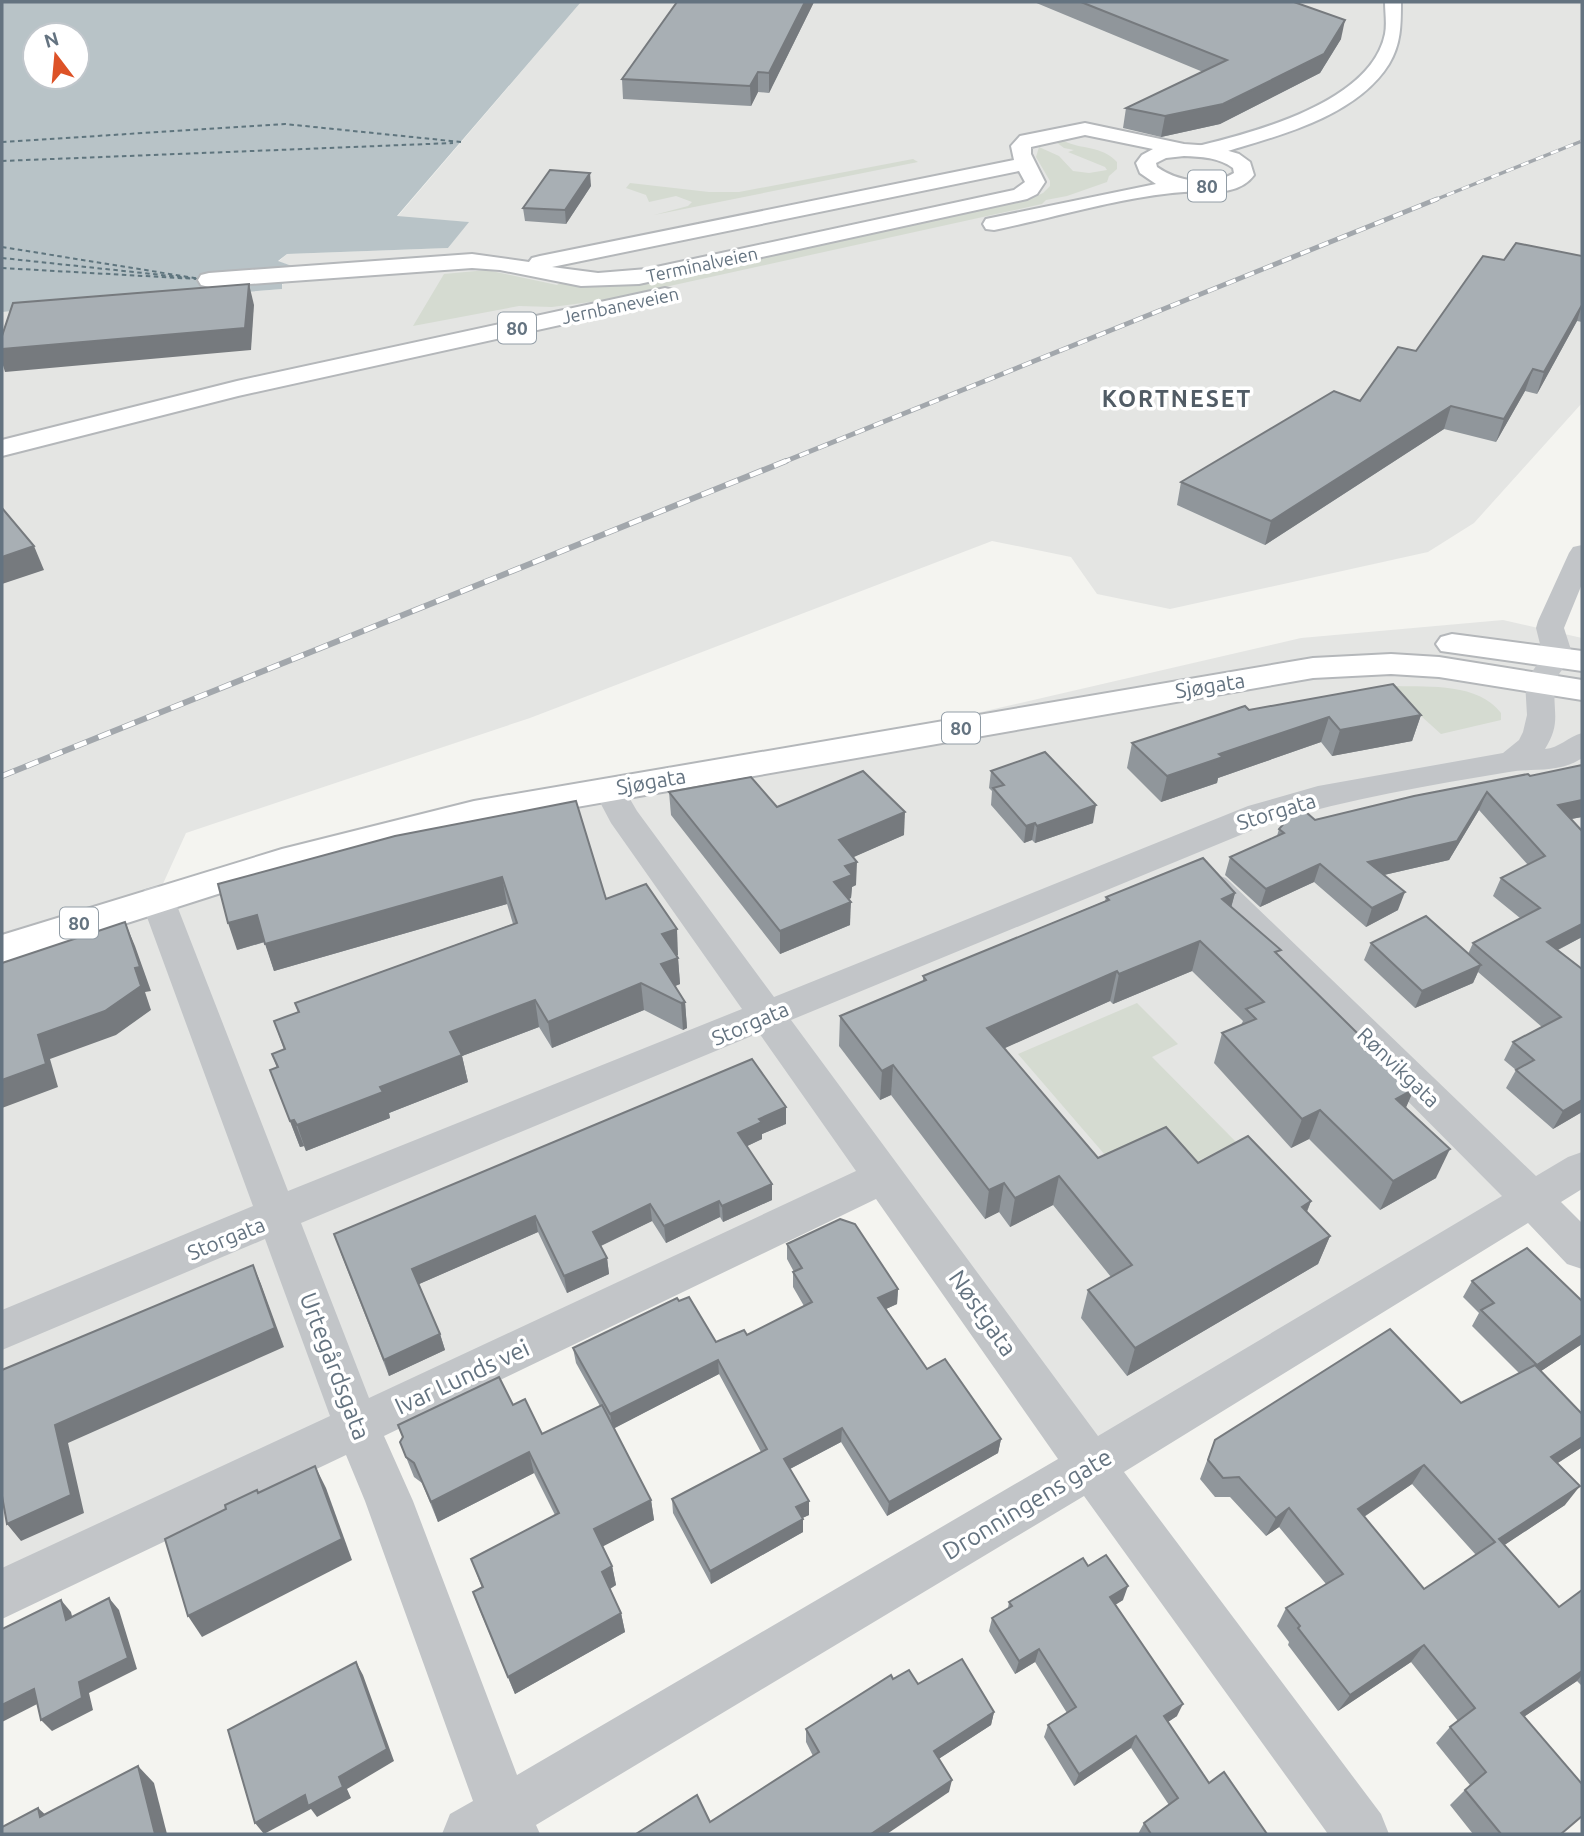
<svg xmlns="http://www.w3.org/2000/svg" width="1584" height="1836" viewBox="0 0 1584 1836" font-family="Ubuntu,sans-serif">
  <style>
    .built { fill: #e4e5e3 }
    .green { fill: #d5dbd1 }
    .water { fill: #b8c3c7; fill-rule: evenodd }
    .lines { fill: none; stroke-linecap: round; stroke-linejoin: round }
    .ferry { stroke: #5f757e; stroke-width: 2; stroke-dasharray: 4.5 3.5; stroke-linecap: butt }
    .secondary-casing { stroke: #b4b8bc; stroke-width: 4 }
    .highway-casing { stroke: #b4b7ba; stroke-width: 4 }
    .street { fill: #c2c5c8; fill-rule: evenodd }
    .secondary { fill: #fff; fill-rule: evenodd }
    .highway { fill: #fff; fill-rule: evenodd }
    .rail-far2-casing { stroke: #a2a7ac; stroke-width: 3.5 }
    .rail-far1-casing { stroke: #a2a7ac; stroke-width: 5 }
    .rail-casing { stroke: #a2a7ac; stroke-width: 6 }
    .rail-far2 { stroke: #fff; stroke-width: 2.5; stroke-dasharray: 8; stroke-linecap: butt }
    .rail-far1 { stroke: #fff; stroke-width: 3.5; stroke-dasharray: 10; stroke-linecap: butt }
    .rail { stroke: #fff; stroke-width: 4.5; stroke-dasharray: 13; stroke-linecap: butt }
    .wall { fill: #90969b; fill-rule: evenodd }
    .shaded-wall { fill: #767a7e }
    .building { fill: #a8afb4; stroke: #767a7e; stroke-width: 2; fill-rule: evenodd }
    .labels { text-anchor: middle; dominant-baseline: central; stroke-width: 7; stroke-linejoin: round; paint-order: stroke }
    .far-street-label { font-size: 18px; fill: #647380; stroke: #fff }
    .shield { fill: #fff; stroke: #929da6; stroke-width: 2 }
    .shield-label { font-size: 19px; font-weight: bold; fill: #647380 }
    .street-label { font-size: 21px; fill: #647380; stroke: #fff }
    .far-district-label { font-size: 23px; font-weight: bold; letter-spacing: 2px; fill: #515c65; stroke: #fff }
    .near-street-label { font-size: 24px; fill: #647380; stroke: #fff }
  </style>
  <rect width="100%" height="100%" fill="#f4f4f0"/>
  <path class="built" d="M581,2H1582V403L1474,523L1428,552L1170,609L1097,594L1071,557L992,541L530,718L186,833L157,897L489,833L609,798L1301,638L1503,620L1582,638V1169L1091,1466L889,1169L357,1427L2,1582V312L281,289L289,265L278,262L287,254L448,248L468,222L397,217Z"/>
  <g class="green">
    <path d="M1064,141C1082,150 1101,145 1117,162V169L1109,176L1107,182L1067,196L1046,200L1042,204L606,300L552,307L519,306L413,326L444,274L487,270L557,285L560,283L599,287L635,285L1030,199L1043,193L1050,186V181L1036,157L1039,147L1059,156L1073,171L1089,173L1107,170L1105,167L1068,152L1074,150L1064,148L1056,142Z"/>
    <path d="M913,159L918,162L654,215L688,206L692,202L676,196L649,202L646,195L626,188L630,183L709,192H739Z"/>
    <path d="M1396,686C1431,687 1478,683 1501,713V720L1441,734L1390,688Z"/>
    <path d="M1137,1003L1178,1044L1152,1057L1236,1142L1137,1192L1018,1054Z"/>
  </g>
  <path class="water" d="M2,2H581L397,216L469,222L448,248L287,254L278,261L292,266L291,280L282,284V289L2,312ZM35,35H77V77H35Z"/>
  <g class="lines">
    <g class="ferry">
      <path d="M2,142L285,124L461,142"/>
      <path d="M2,161L453,143"/>
      <path d="M2,247L201,279"/>
      <path d="M2,258L190,278"/>
      <path d="M2,268L197,279"/>
    </g>
    <g class="secondary-casing">
      <path id="secondary" d="M1385,2H1401C1401,25 1401,44 1389,64C1359,112 1292,132 1241,147C1227,151 1208,159 1194,155L1191,151L1194,147C1252,133 1371,103 1385,34C1387,24 1385,12 1385,2Z"/>
    </g>
    <g class="highway-casing">
      <g id="highway">
        <path d="M1085,123L1184,144L1212,146L1239,154L1250,162L1254,175C1238,197 1207,191 1184,192C1125,196 1053,218 994,230L986,229L983,224L986,219L1156,184L1140,173L1136,163L1142,155L1153,149L1085,135L1031,147V154L1045,182L1037,194L1027,199L639,284L581,286L500,270L472,268L209,287L201,285L198,280L201,275L209,273L472,254L529,262L532,258L540,256L1014,160L1011,146L1020,136ZM1184,156C1202,157 1218,157 1233,168L1234,173C1211,187 1178,182 1157,167L1156,163L1166,158ZM1019,171L1025,182L1014,190L647,269L598,273L552,267Z"/>
        <path d="M665,288L673,290L677,295L673,300L238,396L2,456V440L237,381Z"/>
        <path d="M1452,634L1582,651V671L1441,651L1436,644L1441,637Z"/>
        <path d="M1391,654L1439,657L1582,680V700L1439,677L1391,674L1313,678L474,825L354,854L249,884L2,963V935L282,849L474,801L1313,658Z"/>
      </g>
    </g>
    <path class="street" d="M1582,545V584L1564,628L1573,656C1567,664 1556,675 1555,684C1552,711 1562,722 1545,749C1559,748 1568,737 1582,733V758C1561,773 1535,768 1509,772C1430,785 1349,799 1272,822L791,1020L1098,1436L1502,1196L1202,894L1197,886L1202,878L1214,874L1226,878L1536,1176L1568,1157L1582,1152V1189L1561,1202L1582,1223V1269L1567,1264L1528,1223L1124,1472L1381,1814L1389,1834H1328L1084,1496L536,1825L540,1834H442L450,1814L473,1801L365,1501L346,1455L2,1619V1568L330,1416L265,1239L2,1350V1310L253,1206L140,898L145,889L157,886L169,889L174,898L288,1191L742,1009L611,823L593,789L598,782L609,779L620,782L637,811L774,997L1248,806L1318,786L1503,753L1519,740L1523,732L1527,715L1525,682L1543,656L1536,628L1538,621L1569,553L1573,547ZM759,1033L856,1171L369,1398L301,1223ZM876,1199L1058,1459L517,1775L413,1501L384,1436Z"/>
    <use href="#secondary" class="secondary"/>
    <use href="#highway" class="highway"/>
    <g class="rail-far2-casing">
      <path id="rail-far2" d="M1432,201L1582,141"/>
    </g>
    <g class="rail-far1-casing">
      <path id="rail-far1" d="M781,463L1437,199"/>
    </g>
    <g class="rail-casing">
      <path id="rail" d="M2,776L786,461"/>
    </g>
    <use href="#rail-far2" class="rail-far2"/>
    <use href="#rail-far1" class="rail-far1"/>
    <use href="#rail" class="rail"/>
  </g>
  <g class="wall">
    <path d="M677,2H814L769,93L758,92L751,106L623,99L622,79Z"/>
    <path d="M1034,2H1294L1341,39L1320,73L1220,124L1161,137L1123,128L1126,108L1203,72Z"/>
    <path d="M591,186L566,224L525,221L523,208Z"/>
    <path d="M1582,256V322L1577,321L1537,394L1525,391L1496,442L1444,429L1265,545L1177,505L1181,482L1360,401L1416,351L1504,260Z"/>
    <path d="M1249,710L1421,715L1412,741L1332,756L1321,742L1218,778L1217,783L1161,802L1127,768L1132,743Z"/>
    <path d="M991,771L1093,823L1035,843L1032,840L1024,843L991,805L992,791L989,788Z"/>
    <path d="M1528,774L1582,817L1571,819L1582,831V937L1558,950L1582,1112L1553,1129L1506,1088L1516,1070L1504,1060L1513,1042L1542,1027L1478,972L1473,983L1415,1008L1364,960L1371,943L1468,954L1473,943L1520,918L1493,896L1501,878L1528,865L1479,810L1449,860L1384,875L1398,910L1366,927L1314,882L1260,907L1225,875L1230,857L1277,836L1279,829L1315,820Z"/>
    <path d="M669,792L777,807L904,835L853,857L856,885L852,887L851,898L849,899L850,925L780,954L671,815Z"/>
    <path d="M395,836L606,899L678,955L676,956L678,958L680,984L675,986L685,1002L687,1028L683,1030L644,1010L552,1048L539,1027L462,1056L468,1082L389,1113L390,1118L306,1151L304,1146L300,1147L270,1070L277,1068L272,1054L284,1050L274,1021L298,1012L295,1003L513,924L507,904L274,971L265,942L237,950Z"/>
    <path d="M1235,893L1231,907L1279,956L1414,1089L1406,1107L1436,1178L1380,1210L1309,1139L1291,1148L1214,1063L1222,1033L1241,1025L1243,1021L1192,971L1113,1004L1110,1001L1004,1048L1098,1158L1198,1163L1311,1201L1307,1212L1330,1236L1318,1264L1127,1376L1081,1318L1088,1290L1111,1277L1053,1205L1010,1227L999,1212L985,1219L891,1095L880,1100L839,1046L840,1016L923,981V976L1105,901L1106,897Z"/>
    <path d="M786,1124L762,1134V1139L747,1146L772,1200L723,1222L720,1217L666,1243L652,1221L601,1246L607,1258L609,1274L567,1293L538,1232L419,1284L440,1334L445,1350L389,1376L340,1251Z"/>
    <path d="M787,1244L898,1289L897,1304L886,1309L927,1369L1001,1439L998,1453L887,1516L841,1442L790,1469L809,1515L802,1518L803,1532L711,1584L673,1513L672,1499L761,1452L719,1374L614,1428L651,1500L654,1520L602,1546L612,1566L616,1585L610,1589L621,1613L625,1632L515,1694L480,1611L473,1592L482,1588L471,1559L555,1515L534,1473L438,1522L422,1483L414,1477L400,1442L513,1405L542,1434L600,1406L576,1363L573,1348L679,1301L716,1342L747,1335L804,1306L793,1287V1272H794L787,1259Z"/>
    <path d="M1472,1281L1582,1301V1344L1541,1371L1581,1448L1558,1463L1565,1505L1504,1545L1559,1607L1582,1590V1686L1577,1681L1525,1716L1561,1834H1473L1450,1805L1470,1785L1436,1743L1450,1727L1458,1721L1411,1662L1338,1711L1288,1645L1289,1642L1277,1626L1286,1608L1326,1584L1279,1527L1266,1536L1230,1497H1215L1200,1479L1215,1440L1461,1403L1519,1373L1472,1326L1479,1313L1463,1297ZM1412,1484L1476,1555L1424,1589L1364,1517Z"/>
    <path d="M1088,1566L1123,1600L1115,1605L1177,1716L1168,1722L1209,1783L1267,1834H1138L1144,1823L1169,1805L1131,1748L1074,1786L1044,1737L1048,1725L1067,1713L1035,1662L1015,1674L989,1631L992,1618L1008,1608L1009,1602Z"/>
    <path d="M893,1679L918,1684L994,1712L991,1725L938,1759L949,1792L710,1822L813,1756L806,1742V1729Z"/>
  </g>
  <g class="shaded-wall">
    <path d="M805,2H814L769,93V73Z"/>
    <path d="M1345,20L1341,39L1320,73L1220,124L1161,137L1165,116Z"/>
    <path d="M758,72V92L751,106L750,86Z"/>
    <path d="M590,173L591,186L566,224L565,210Z"/>
    <path d="M249,284L254,305L251,350L5,372L2,362V349Z"/>
    <path d="M1582,305L1577,321L1537,394L1544,372Z"/>
    <path d="M1533,369L1525,391L1496,442L1504,419Z"/>
    <path d="M1451,406L1444,429L1265,545L1271,521Z"/>
    <path d="M34,546L44,570L2,584V557Z"/>
    <path d="M1421,715L1412,741L1332,756L1340,730Z"/>
    <path d="M1329,717L1321,742L1218,778L1217,783L1161,802L1167,776L1219,754Z"/>
    <path d="M1487,792L1479,810L1449,860L1362,880L1368,862Z"/>
    <path d="M1582,800V817L1550,823L1558,805Z"/>
    <path d="M1096,805L1093,823L1035,843L1037,826Z"/>
    <path d="M905,812L904,835L838,864L839,840Z"/>
    <path d="M1035,823L1032,840L1024,843L1026,826Z"/>
    <path d="M857,862L856,885L852,887L851,898L833,905L834,882L845,866Z"/>
    <path d="M1320,864L1314,882L1260,907L1266,889Z"/>
    <path d="M502,877L507,904L274,971L265,944Z"/>
    <path d="M1405,892L1398,910L1366,927L1372,908Z"/>
    <path d="M1235,893L1227,923L1222,899Z"/>
    <path d="M851,902L850,925L780,954V931Z"/>
    <path d="M257,915L267,941L237,950L228,923Z"/>
    <path d="M125,922L135,946L151,991L145,992L151,1010L116,1035L50,1059L58,1087L2,1108V1080L38,1035L135,968Z"/>
    <path d="M1582,924V937L1538,960L1547,942Z"/>
    <path d="M677,929L678,955L665,960L662,934Z"/>
    <path d="M1200,941L1192,971L1113,1004L1119,974Z"/>
    <path d="M678,958L680,984L663,991L661,964Z"/>
    <path d="M1481,965L1473,983L1415,1008L1422,991Z"/>
    <path d="M1117,971L1110,1001L983,1058L987,1028Z"/>
    <path d="M641,983L644,1010L552,1048L548,1022Z"/>
    <path d="M535,1000L539,1027L462,1056L468,1082L389,1113L390,1118L306,1151L297,1125L380,1087L450,1032Z"/>
    <path d="M685,1002L687,1028L683,1030L681,1003Z"/>
    <path d="M893,1065L891,1095L880,1100L882,1071Z"/>
    <path d="M1414,1089L1401,1119L1396,1099Z"/>
    <path d="M1582,1100V1112L1553,1129L1563,1111Z"/>
    <path d="M786,1107V1124L762,1134V1139L739,1150L738,1133L759,1119Z"/>
    <path d="M1320,1110L1309,1139L1291,1148L1302,1119Z"/>
    <path d="M294,1120L304,1146L300,1147L290,1121Z"/>
    <path d="M1450,1149L1436,1178L1380,1210L1393,1181Z"/>
    <path d="M1059,1176L1053,1205L1010,1227L1015,1198Z"/>
    <path d="M1004,1183L999,1212L985,1219L989,1190Z"/>
    <path d="M772,1184V1200L723,1222L722,1206Z"/>
    <path d="M719,1201L720,1217L666,1243L664,1226Z"/>
    <path d="M1311,1201L1299,1230L1302,1207Z"/>
    <path d="M650,1204L652,1221L596,1248L593,1232Z"/>
    <path d="M535,1216L538,1232L417,1285L412,1269Z"/>
    <path d="M1330,1236L1318,1264L1127,1376L1135,1348Z"/>
    <path d="M607,1258L609,1274L567,1293L564,1276Z"/>
    <path d="M253,1265L261,1284L284,1347L68,1443L84,1513L21,1541L7,1524L55,1425Z"/>
    <path d="M898,1289L897,1304L877,1313L878,1298Z"/>
    <path d="M440,1334L445,1350L389,1376L384,1360Z"/>
    <path d="M1582,1335V1344L1526,1381L1537,1365Z"/>
    <path d="M718,1360L719,1374L613,1429L610,1414Z"/>
    <path d="M842,1428L841,1442L784,1472V1459Z"/>
    <path d="M1582,1437L1581,1448L1537,1476L1551,1457Z"/>
    <path d="M1001,1439L998,1453L887,1516L889,1502Z"/>
    <path d="M529,1452L534,1473L438,1522L431,1502Z"/>
    <path d="M1424,1465L1412,1484L1347,1528L1358,1509Z"/>
    <path d="M315,1466L326,1488L352,1560L202,1637L188,1616Z"/>
    <path d="M1580,1486L1565,1505L1485,1558L1499,1539Z"/>
    <path d="M651,1500L654,1520L598,1549L594,1529Z"/>
    <path d="M809,1501V1515L796,1521V1507Z"/>
    <path d="M1289,1508L1279,1527L1266,1536L1276,1518Z"/>
    <path d="M803,1519V1532L711,1584L710,1571Z"/>
    <path d="M612,1566L616,1585L606,1591L602,1572Z"/>
    <path d="M1128,1586L1123,1600L1105,1611L1110,1597Z"/>
    <path d="M109,1598L119,1610L137,1669L89,1693L93,1710L52,1731L41,1720Z"/>
    <path d="M61,1600L71,1612L76,1632L66,1620Z"/>
    <path d="M621,1613L625,1632L515,1694L508,1677Z"/>
    <path d="M1424,1645L1411,1662L1338,1711L1350,1695Z"/>
    <path d="M1039,1649L1035,1662L1015,1674L1019,1661Z"/>
    <path d="M356,1662L363,1675L394,1761L347,1789L351,1798L317,1817L311,1809L264,1834L255,1823Z"/>
    <path d="M1582,1671V1675L1577,1681L1506,1729L1521,1713Z"/>
    <path d="M34,1689L45,1700L2,1722V1705Z"/>
    <path d="M1183,1704L1177,1716L1157,1729L1164,1716Z"/>
    <path d="M994,1712L991,1725L931,1764L934,1751Z"/>
    <path d="M1136,1736L1131,1748L1074,1786L1079,1774Z"/>
    <path d="M138,1766L154,1783L167,1834H155Z"/>
    <path d="M952,1780L949,1792L887,1834H871Z"/>
    <path d="M38,1808L57,1825L40,1817Z"/>
  </g>
  <g class="building">
    <path d="M677,2H805L769,73L758,72L750,86L622,79Z"/>
    <path d="M1081,2H1294L1345,20L1324,54L1223,104L1165,116L1126,108L1227,60Z"/>
    <path d="M550,170L590,173L565,210L523,208Z"/>
    <path d="M1516,243L1582,256V305L1544,372L1533,369L1504,419L1451,406L1271,521L1181,482L1334,391L1360,401L1398,347L1416,351L1483,256L1504,260Z"/>
    <path d="M249,284L245,328L2,349V336L13,303Z"/>
    <path d="M2,508L34,546L2,557Z"/>
    <path d="M1393,684L1421,715L1340,730L1329,717L1219,754L1223,757L1167,776L1132,743L1245,706L1249,710Z"/>
    <path d="M1045,752L1096,805L1037,826L1035,823L1026,826L993,788L1004,785L991,771Z"/>
    <path d="M1582,765V800L1558,805L1582,831V924L1547,942L1582,969V1100L1563,1111L1516,1070L1534,1060L1513,1042L1561,1017L1473,943L1540,908L1501,878L1545,856L1487,792L1457,841L1368,862L1405,892L1372,908L1320,864L1266,889L1230,857L1284,833L1279,829L1299,806L1315,820L1414,796L1528,774L1530,776Z"/>
    <path d="M863,771L905,812L839,840L857,862L845,866L852,875L834,882L851,902L780,931L669,792L751,777L777,807Z"/>
    <path d="M576,801L606,899L646,884L677,929L662,934L678,958L661,964L685,1002L681,1003L641,983L548,1022L535,1000L450,1032L462,1055L380,1087L383,1092L297,1125L294,1120L290,1121L270,1070L278,1067L272,1054L285,1049L274,1021L299,1012L295,1003L517,923L502,877L265,944L257,915L228,923L218,884L395,836Z"/>
    <path d="M1203,858L1235,893L1222,899L1281,950L1275,952L1414,1089L1396,1099L1450,1149L1393,1181L1320,1110L1302,1119L1222,1033L1256,1019L1246,1009L1264,1002L1200,941L1119,974L1117,971L987,1028L1098,1158L1166,1127L1198,1163L1248,1136L1311,1201L1302,1207L1330,1236L1135,1348L1088,1290L1132,1265L1059,1176L1015,1198L1004,1183L989,1190L893,1065L882,1071L840,1016L926,980L923,976L1109,900L1106,897Z"/>
    <path d="M1426,916L1481,965L1422,991L1371,943Z"/>
    <path d="M125,922L140,967L135,968L141,986L105,1011L38,1035L46,1064L2,1080V963Z"/>
    <path d="M752,1059L786,1107L759,1119L762,1122L738,1133L772,1184L722,1206L719,1201L664,1226L650,1204L593,1232L607,1258L564,1276L535,1216L412,1269L440,1334L384,1360L334,1234Z"/>
    <path d="M840,1219L855,1224L898,1289L878,1298L927,1369L945,1359L1001,1439L889,1502L842,1428L784,1459L809,1501L796,1507L803,1519L710,1571L672,1499L767,1449L718,1360L610,1414L573,1348L677,1298L679,1301L689,1297L716,1342L744,1330L747,1335L812,1302L793,1272L802,1268L787,1244Z"/>
    <path d="M1527,1248L1582,1301V1335L1537,1365L1481,1310L1494,1303L1472,1281Z"/>
    <path d="M253,1265L275,1328L55,1425L71,1495L7,1524L2,1496V1370Z"/>
    <path d="M1390,1329L1461,1403L1535,1365L1582,1414V1437L1551,1457L1580,1486L1499,1539L1559,1607L1582,1590V1671L1521,1713L1582,1784V1816L1561,1834H1501L1465,1790L1486,1772L1450,1727L1475,1708L1424,1645L1350,1695L1298,1628L1300,1626L1286,1608L1343,1574L1289,1508L1276,1518L1239,1477L1223,1478L1208,1460L1215,1440ZM1424,1465L1495,1542L1424,1589L1358,1509Z"/>
    <path d="M499,1377L513,1405L525,1399L542,1434L602,1405L651,1500L594,1529L612,1566L602,1572L621,1613L508,1677L473,1592L483,1587L471,1559L559,1513L529,1452L431,1502L414,1463L406,1457L400,1442L403,1437L398,1425Z"/>
    <path d="M315,1466L342,1539L188,1616L165,1539L226,1509L225,1505L257,1490L258,1493Z"/>
    <path d="M1106,1555L1128,1586L1110,1597L1183,1704L1164,1716L1209,1783L1224,1772L1267,1834H1151L1144,1823L1178,1798L1136,1736L1079,1774L1048,1725L1076,1707L1039,1649L1019,1661L992,1618L1012,1606L1009,1602L1083,1558L1088,1566Z"/>
    <path d="M109,1598L128,1658L79,1682L82,1698L41,1720L34,1689L2,1705V1629L61,1600L66,1620Z"/>
    <path d="M962,1659L994,1712L934,1751L952,1780L871,1834H636L697,1795L710,1822L819,1752L806,1729L891,1675L893,1679L909,1670L918,1684Z"/>
    <path d="M356,1662L387,1749L339,1777L343,1787L308,1806L305,1795L255,1823L228,1730Z"/>
    <path d="M138,1766L155,1834H2V1827L38,1808L40,1817Z"/>
  </g>
  <g class="labels">
    <g class="far-street-label">
      <text transform="translate(702 264) rotate(-12)">Terminalveien</text>
      <text transform="translate(620 305) rotate(-12)">Jernbaneveien</text>
    </g>
    <g class="shield">
      <rect x="1188" y="170.5" width="38" height="31" rx="5"/>
      <rect x="498" y="312.5" width="38" height="31" rx="5"/>
      <rect x="942" y="712.5" width="38" height="31" rx="5"/>
      <rect x="60" y="907.5" width="38" height="31" rx="5"/>
    </g>
    <g class="shield-label">
      <text x="1207" y="186">80</text>
      <text x="517" y="328">80</text>
      <text x="961" y="728">80</text>
      <text x="79" y="923">80</text>
    </g>
    <g class="street-label">
      <text transform="translate(1210 685) rotate(-9)">Sjøgata</text>
      <text transform="translate(651 781) rotate(-10)">Sjøgata</text>
      <text transform="translate(1276 811) rotate(-17)">Storgata</text>
      <text transform="translate(750 1023) rotate(-23)">Storgata</text>
      <text transform="translate(1399 1067) rotate(44)">Rønvikgata</text>
      <text transform="translate(226 1238) rotate(-22)">Storgata</text>
    </g>
    <g class="far-district-label">
      <text x="1177" y="398">KORTNESET</text>
    </g>
    <g class="near-street-label">
      <text transform="translate(983 1313) rotate(55)">Nøstgata</text>
      <text transform="translate(335 1366) rotate(69)">Urtegårdsgata</text>
      <text transform="translate(462 1377) rotate(-25)">Ivar Lunds vei</text>
      <text transform="translate(1027 1504) rotate(-31)">Dronningens gate</text>
    </g>
  </g>
  <rect width="1584" height="1836" fill="none" stroke="#647380" stroke-width="7"/>
  <g transform="translate(56 56) rotate(344)"><circle r="33" fill="#ffffff" stroke="#c1c7cc" stroke-width="2"/>
  <path d="M0-5L12 26L0 18L-12 26Z" fill="#dd5227"/>
  <text y="-10" font-size="19" font-weight="bold" text-anchor="middle" fill="#647380">N</text>
  </g>
</svg>
